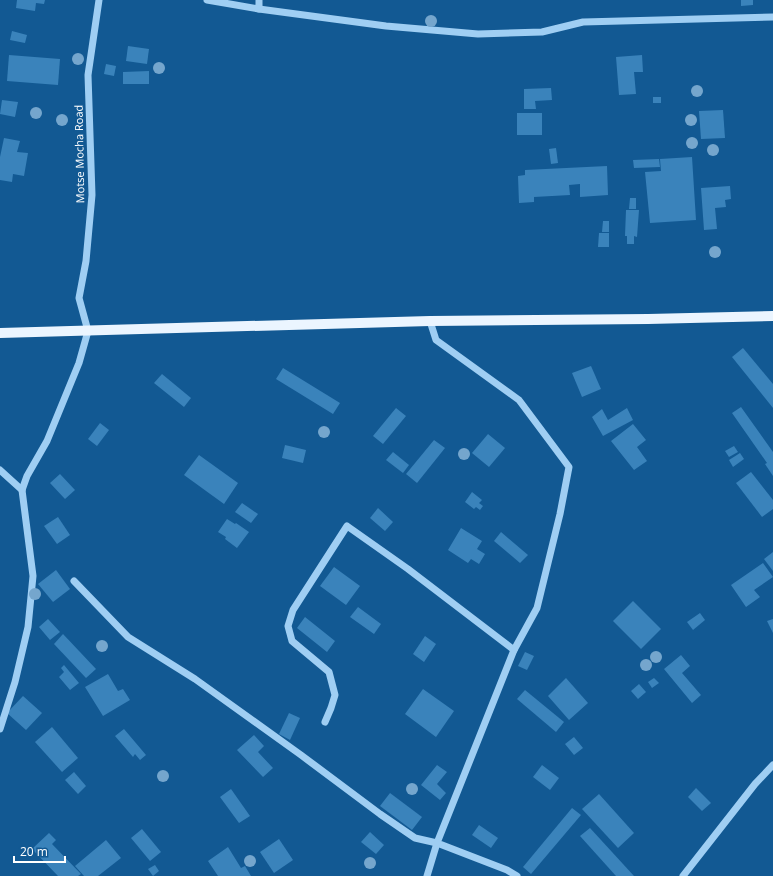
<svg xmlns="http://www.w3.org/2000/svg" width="773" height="876" viewBox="0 0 773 876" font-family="'Open Sans',sans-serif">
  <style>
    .building { fill: #3a83bb }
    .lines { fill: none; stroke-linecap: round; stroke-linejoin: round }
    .minor { stroke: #9fcef3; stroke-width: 7 }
    .major { stroke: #ebf5ff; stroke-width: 10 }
    .tree { fill: #75a6cd }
    .labels { text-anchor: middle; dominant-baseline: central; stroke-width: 4; stroke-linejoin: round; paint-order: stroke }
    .street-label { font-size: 11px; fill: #fff; stroke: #125993 }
  </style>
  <rect width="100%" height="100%" fill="#125993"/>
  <g class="building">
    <path d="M17,0H45L44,4L36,3L35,11L16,8Z"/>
    <path d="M741,0H753V5L741,6Z"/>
    <path d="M12,31L27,35L25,43L10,40Z"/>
    <path d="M128,46L149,49L147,64L126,61Z"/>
    <path d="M9,55L60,59L58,85L7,81Z"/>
    <path d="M642,55L643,72H634L636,94L619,95L616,57Z"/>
    <path d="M106,64L116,66L114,76L104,74Z"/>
    <path d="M149,71V84H123V72Z"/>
    <path d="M551,88L552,100L535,101L536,109H524V89Z"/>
    <rect x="653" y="97" width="8" height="6"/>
    <path d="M2,100L18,102L15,117L0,114Z"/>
    <path d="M723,110L725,138L701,139L699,111Z"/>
    <rect x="517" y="113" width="25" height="22"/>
    <path d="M4,138L20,141L17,152L28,153L24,176L13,174L12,182L0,180V157Z"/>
    <path d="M556,148L558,163L551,164L549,149Z"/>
    <path d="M692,157L696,220L650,223L645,172L661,171L660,159Z"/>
    <path d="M659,159L660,167L634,168L633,160Z"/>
    <path d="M607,166L608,195L580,197V184L569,185L570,195L534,197V202L519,203L518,176L525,175V170Z"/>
    <path d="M730,186L731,199L725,200L726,207L715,208L717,229L704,230L701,188Z"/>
    <path d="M630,198H636V209H629Z"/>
    <path d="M626,210H639L637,237L634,236V244H627V236H625Z"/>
    <path d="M603,221H609V232H602Z"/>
    <path d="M599,233H609V247H598Z"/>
    <path d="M743,348L773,384V408L732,357Z"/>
    <path d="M591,366L601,389L582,397L572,373Z"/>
    <path d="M283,368L340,403L333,414L276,379Z"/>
    <path d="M162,374L191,398L184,407L154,383Z"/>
    <path d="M741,407L773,452V476L765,464L767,463L732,413Z"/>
    <path d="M396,408L406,416L383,444L373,436Z"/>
    <path d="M627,408L633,420L603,436L592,417L602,409L608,420Z"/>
    <path d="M100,423L109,430L97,446L88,439Z"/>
    <path d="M633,424L646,440L637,447L647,461L634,470L611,441Z"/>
    <path d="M488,434L505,448L489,467L472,453Z"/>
    <path d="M434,440L445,448L417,483L406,474Z"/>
    <path d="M285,445L306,450L303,463L282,458Z"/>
    <path d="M734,446L738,452L729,457L725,451Z"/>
    <path d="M393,452L409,465L403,473L386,460Z"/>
    <path d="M740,453L744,459L733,467L729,460Z"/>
    <path d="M199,455L238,483L224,504L184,475Z"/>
    <path d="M751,472L773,500V509L762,517L736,483Z"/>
    <path d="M60,474L75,490L65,499L50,483Z"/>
    <path d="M472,492L482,500L479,503L483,506L480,510L476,507L474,509L465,502Z"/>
    <path d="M242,503L258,514L251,523L235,512Z"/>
    <path d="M378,508L393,522L385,531L370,518Z"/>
    <path d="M58,517L70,535L57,544L44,526Z"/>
    <path d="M227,519L235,524L236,523L249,532L237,548L225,539L226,537L218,532Z"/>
    <path d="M461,528L482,541L477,549L485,554L479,564L471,559L468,563L448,550Z"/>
    <path d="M501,532L528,555L520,563L494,541Z"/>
    <path d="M773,552V571L764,559Z"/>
    <path d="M763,563L773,577L754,590L760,597L746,607L731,585Z"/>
    <path d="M334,567L360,586L346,605L320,586Z"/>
    <path d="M56,570L70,589L53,602L38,584Z"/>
    <path d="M633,601L661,629L641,649L613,621Z"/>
    <path d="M358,607L381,624L374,634L350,617Z"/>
    <path d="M700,613L705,620L693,630L687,622Z"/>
    <path d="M305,617L335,641L327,652L297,628Z"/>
    <path d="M48,619L60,632L50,640L39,627Z"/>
    <path d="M773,619V633L767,621Z"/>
    <path d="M63,634L96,669L86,678L54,644Z"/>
    <path d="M425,636L436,644L424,662L413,654Z"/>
    <path d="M525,652L534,656L527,670L518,666Z"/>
    <path d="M681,655L690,666L682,673L701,695L692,703L664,669Z"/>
    <path d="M64,665L79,683L70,690L59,677L64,672L61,668Z"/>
    <path d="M108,674L118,691L123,689L130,700L103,716L85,687Z"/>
    <path d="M566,678L588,703L569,720L548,696Z"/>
    <path d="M654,678L659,683L652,688L648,682Z"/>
    <path d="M639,684L646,692L638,699L631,691Z"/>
    <path d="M423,689L454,711L436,737L405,714Z"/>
    <path d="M525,690L564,722L556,732L517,699Z"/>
    <path d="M23,696L42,713L26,730L7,713Z"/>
    <path d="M289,713L300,718L290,740L279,734Z"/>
    <path d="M52,727L78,758L62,772L35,742Z"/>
    <path d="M124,729L146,755L140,760L135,754L133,757L115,736Z"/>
    <path d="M254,735L264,746L258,752L273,768L263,777L237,750Z"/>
    <path d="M574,737L583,748L574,755L565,744Z"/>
    <path d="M437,765L447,772L437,784L446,793L440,800L421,785Z"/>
    <path d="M542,765L559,778L550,790L533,777Z"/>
    <path d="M74,772L86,786L78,794L65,780Z"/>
    <path d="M696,788L711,803L702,811L688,797Z"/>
    <path d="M231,789L250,816L239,823L220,797Z"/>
    <path d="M390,793L422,817L412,830L380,806Z"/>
    <path d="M599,794L634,833L618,848L582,809Z"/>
    <path d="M572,808L581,815L531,874L523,867Z"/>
    <path d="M479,825L498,838L491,848L472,835Z"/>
    <path d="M590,828L634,876H616L580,836Z"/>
    <path d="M142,829L161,852L150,861L131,838Z"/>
    <path d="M370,832L384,845L376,854L361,842Z"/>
    <path d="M49,833L56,840L52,844L81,874L78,876H58L32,849Z"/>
    <path d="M279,839L293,860L274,873L260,852Z"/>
    <path d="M106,840L121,858L98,876H84L75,866Z"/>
    <path d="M228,847L241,868L245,866L251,876H218L208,861Z"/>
    <path d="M155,865L159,871L153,876L148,869Z"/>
  </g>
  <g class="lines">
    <g class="minor">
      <path d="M207,0L259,9L386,26L478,34L542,32L583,22L773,17"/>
      <path d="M259,0V9"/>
      <path d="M430,321L436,340L519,400L569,467L560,514L537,608L514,650L437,843L507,870L517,876"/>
      <path d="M0,470L22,490"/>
      <path d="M74,581L128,637L195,679L301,755L380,814L415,838L437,843L427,876"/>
      <path d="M325,722L331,708L335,695L329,672L292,641L288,626L293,610L347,526L408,569L514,650"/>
      <path d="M0,729L15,682L28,627L33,576L22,490L27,476L47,441L79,363L88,331L79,298L86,261L92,195L88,75L99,0"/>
      <path d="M683,876L755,784L773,765"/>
    </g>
    <path class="major" d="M0,333L430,321L648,319L773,316"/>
  </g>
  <g class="tree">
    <circle cx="431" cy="21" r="6"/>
    <circle cx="78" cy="59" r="6"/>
    <circle cx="159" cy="68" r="6"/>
    <circle cx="697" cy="91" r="6"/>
    <circle cx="36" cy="113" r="6"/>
    <circle cx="62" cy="120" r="6"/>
    <circle cx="691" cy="120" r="6"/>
    <circle cx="692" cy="143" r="6"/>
    <circle cx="713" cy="150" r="6"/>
    <circle cx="715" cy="252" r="6"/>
    <circle cx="324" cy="432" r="6"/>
    <circle cx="464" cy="454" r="6"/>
    <circle cx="35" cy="594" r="6"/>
    <circle cx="102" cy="646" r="6"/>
    <circle cx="656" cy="657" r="6"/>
    <circle cx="646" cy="665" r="6"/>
    <circle cx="163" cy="776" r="6"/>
    <circle cx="412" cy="789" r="6"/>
    <circle cx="250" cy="861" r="6"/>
    <circle cx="370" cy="863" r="6"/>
  </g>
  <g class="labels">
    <g class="street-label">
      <text transform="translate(79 154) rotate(-91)">Motse Mocha Road</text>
    </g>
  </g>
  <path d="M14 856v6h51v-6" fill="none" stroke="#ffffff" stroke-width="2"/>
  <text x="20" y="856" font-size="12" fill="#ffffff" stroke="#125993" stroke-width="3" paint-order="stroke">20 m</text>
</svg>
